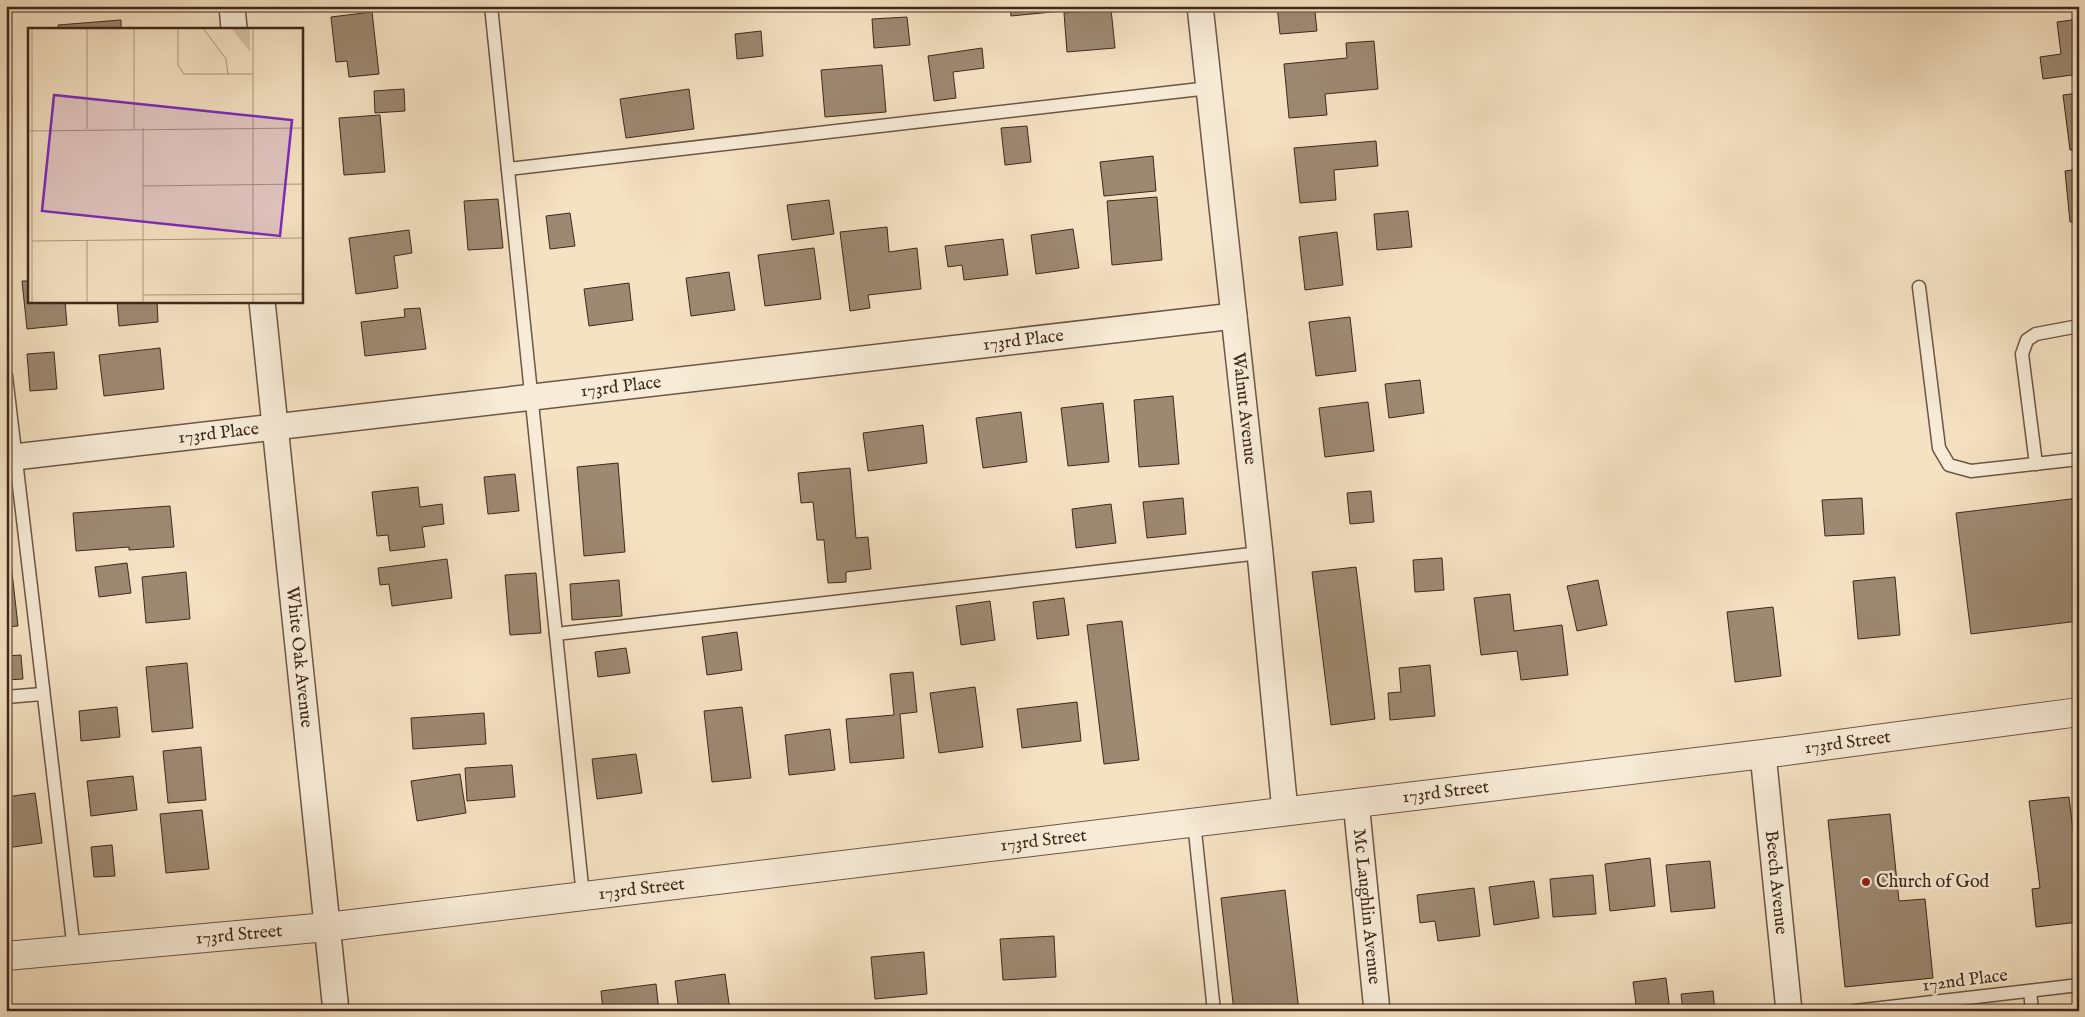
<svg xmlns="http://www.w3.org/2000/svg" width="2085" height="1017" viewBox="0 0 2085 1017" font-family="'IM FELL English',serif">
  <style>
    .building { fill: #9d8972; stroke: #3e291a }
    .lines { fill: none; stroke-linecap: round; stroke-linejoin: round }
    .service-casing { stroke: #6c5744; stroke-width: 15 }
    .minor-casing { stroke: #6c5744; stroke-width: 28 }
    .tertiary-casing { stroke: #6c5744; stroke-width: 30 }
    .service { stroke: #f8ecd8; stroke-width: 12 }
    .minor { stroke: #f8ecd8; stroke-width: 25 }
    .tertiary { stroke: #f8ecd8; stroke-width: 28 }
    .poi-dot { fill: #8f2418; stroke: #f8ecd8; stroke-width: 2 }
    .labels { text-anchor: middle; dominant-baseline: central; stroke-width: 5; stroke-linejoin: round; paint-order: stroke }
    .street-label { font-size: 18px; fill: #3e291a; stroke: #f8ecd8 }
    .poi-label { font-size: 18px; fill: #3e291a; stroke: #f8ecd8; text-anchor: start }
    .inset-road { fill: none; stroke: #ac987f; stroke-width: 1 }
    .view { fill: #7b2cbf; fill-opacity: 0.15; stroke: #7b2cbf; stroke-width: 2.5 }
    .inset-edge { fill: none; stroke: #3e291a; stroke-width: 2.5 }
  </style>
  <rect width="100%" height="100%" fill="#f5e2c3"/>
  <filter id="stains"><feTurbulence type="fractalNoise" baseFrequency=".004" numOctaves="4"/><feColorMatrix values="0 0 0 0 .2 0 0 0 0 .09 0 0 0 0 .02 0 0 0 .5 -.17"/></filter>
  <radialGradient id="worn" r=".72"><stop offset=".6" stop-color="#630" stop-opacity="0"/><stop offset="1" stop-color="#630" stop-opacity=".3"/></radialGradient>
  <g class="building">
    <path d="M1010,6H1062V11L1011,16Z"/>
    <path d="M1277,6H1335V10L1315,12L1317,31L1280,34Z"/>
    <path d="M1111,9L1115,48L1067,52L1064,13Z"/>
    <path d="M372,12L379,74L349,77L347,61L336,62L331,17Z"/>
    <path d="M907,17L910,45L874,48L872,19Z"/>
    <path d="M2079,19V74L2043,79L2040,57L2061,54L2057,22Z"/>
    <path d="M121,20V29H59L58,25Z"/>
    <path d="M761,31L763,56L737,59L735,34Z"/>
    <path d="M1374,41L1378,89L1325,94L1327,115L1289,118L1284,64L1347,58L1346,43Z"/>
    <path d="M982,48L984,68L953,72L956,98L934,101L928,56Z"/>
    <path d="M882,65L886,112L825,117L821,70Z"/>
    <path d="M404,89L405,111L375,113L374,91Z"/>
    <path d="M689,89L694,129L626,138L620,99Z"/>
    <path d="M2079,93V149L2070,150L2063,95Z"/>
    <path d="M380,115L385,172L344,175L339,118Z"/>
    <path d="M1027,126L1031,162L1005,165L1001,128Z"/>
    <path d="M1376,141L1378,166L1334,170L1336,200L1300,203L1294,148Z"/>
    <path d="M1153,156L1156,191L1104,196L1100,162Z"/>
    <path d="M2079,169V221L2070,222L2065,171Z"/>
    <path d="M1157,197L1162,260L1112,265L1107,201Z"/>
    <path d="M498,199L503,248L468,250L464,201Z"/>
    <path d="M829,200L834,234L792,240L787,205Z"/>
    <path d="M1408,211L1412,247L1377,250L1374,214Z"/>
    <path d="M570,213L575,246L550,249L546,216Z"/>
    <path d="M887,227L889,252L917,248L921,289L868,295L870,308L850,311L840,232Z"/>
    <path d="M1073,229L1079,268L1036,274L1031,235Z"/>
    <path d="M409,230L412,253L394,256L398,288L356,294L349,238Z"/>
    <path d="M1337,232L1343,285L1305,290L1299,237Z"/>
    <path d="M1003,239L1008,275L964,280L962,265L948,267L945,246Z"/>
    <path d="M814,248L821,299L765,306L758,255Z"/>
    <path d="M729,272L735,310L691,316L686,278Z"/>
    <path d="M22,281H29V301H65L67,325L27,329Z"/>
    <path d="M629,283L633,320L589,326L584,289Z"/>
    <path d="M117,301H157L158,322L119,326Z"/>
    <path d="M420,308L426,349L365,356L361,322L405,317L404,309Z"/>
    <path d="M1350,317L1356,371L1316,376L1309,322Z"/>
    <path d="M160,348L164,389L104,396L99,355Z"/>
    <path d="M54,352L57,389L30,391L27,354Z"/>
    <path d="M1420,380L1424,413L1389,418L1385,384Z"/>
    <path d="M1173,396L1179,464L1139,467L1134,400Z"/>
    <path d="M1368,402L1374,451L1325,457L1319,408Z"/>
    <path d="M1103,403L1109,462L1068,466L1061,408Z"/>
    <path d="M1021,412L1027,462L983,468L976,418Z"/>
    <path d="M923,425L927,463L868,471L863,433Z"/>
    <path d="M618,463L625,552L584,556L577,467Z"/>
    <path d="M850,468L856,538L868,537L871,569L846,572V582L828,583L824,540H817L813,502L801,503L798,473Z"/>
    <path d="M515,474L519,511L488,514L484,477Z"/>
    <path d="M418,487L420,507L442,504L444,524L422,527L425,547L390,551L388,535L377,536L372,492Z"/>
    <path d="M1371,491L1374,522L1350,524L1347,493Z"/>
    <path d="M1183,498L1186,534L1147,538L1143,502Z"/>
    <path d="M1862,498L1864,534L1825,536L1822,500Z"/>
    <path d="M2079,498V621L1971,634L1956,513Z"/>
    <path d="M1111,504L1116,543L1076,548L1072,509Z"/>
    <path d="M170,506L174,547L129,550V547L76,551L73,513Z"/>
    <path d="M6,554H10L18,626L6,627Z"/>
    <path d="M1442,558L1444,590L1415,592L1413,560Z"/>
    <path d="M447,559L452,598L392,606L389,584L380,585L378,568Z"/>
    <path d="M127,563L131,593L99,597L95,567Z"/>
    <path d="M1356,567L1375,719L1331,725L1312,572Z"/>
    <path d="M186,572L190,619L146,623L142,577Z"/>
    <path d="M536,573L541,633L510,635L505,575Z"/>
    <path d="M1895,577L1900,635L1858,639L1853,581Z"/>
    <path d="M619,580L622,616L572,620L570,584Z"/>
    <path d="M1598,580L1607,625L1577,631L1567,586Z"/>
    <path d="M1510,594L1514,631L1562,625L1568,675L1521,680L1517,651L1481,655L1474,598Z"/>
    <path d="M1064,598L1069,635L1037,639L1033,602Z"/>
    <path d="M990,601L995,640L961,645L956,606Z"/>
    <path d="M1773,607L1781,676L1735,682L1727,612Z"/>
    <path d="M1122,621L1139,760L1104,764L1087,625Z"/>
    <path d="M737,632L742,670L707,675L702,637Z"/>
    <path d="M626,648L630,673L598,677L595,652Z"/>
    <path d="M21,655L23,679L6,680V656Z"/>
    <path d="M187,663L193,728L152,732L146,667Z"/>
    <path d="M1430,665L1435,716L1390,720L1388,693L1401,692L1399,668Z"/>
    <path d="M913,672L917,712L900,714L904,758L850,763L846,719L894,715L890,674Z"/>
    <path d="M975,687L983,747L939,753L930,693Z"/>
    <path d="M1077,702L1081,741L1022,748L1017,709Z"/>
    <path d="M117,707L120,737L81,741L79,711Z"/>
    <path d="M742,707L751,778L712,782L704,711Z"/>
    <path d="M484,713L486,744L413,749L411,718Z"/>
    <path d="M830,729L835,770L789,775L785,735Z"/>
    <path d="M201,747L206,800L168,803L163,751Z"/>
    <path d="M636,754L642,793L597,799L592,759Z"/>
    <path d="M512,765L515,797L467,801L465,768Z"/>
    <path d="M460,774L466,813L417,821L411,781Z"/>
    <path d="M133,776L137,810L91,816L87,781Z"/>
    <path d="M2074,776H2079V815Z"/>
    <path d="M35,793L42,843L6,848V797Z"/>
    <path d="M2069,797L2079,881V922L2036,927L2032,889L2040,888L2029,801Z"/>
    <path d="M202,810L209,869L166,873L160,814Z"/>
    <path d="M1890,814L1899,901L1925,899L1933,978L1845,987L1828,820Z"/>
    <path d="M112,845L115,876L94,877L91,847Z"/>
    <path d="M1650,858L1655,906L1610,911L1605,864Z"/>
    <path d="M1710,861L1715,908L1671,912L1666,865Z"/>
    <path d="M1593,875L1596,914L1553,917L1550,879Z"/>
    <path d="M1534,881L1539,918L1494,925L1489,887Z"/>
    <path d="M1474,888L1480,936L1438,941L1435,921L1420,923L1417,895Z"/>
    <path d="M1285,890L1299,1011H1234L1221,898Z"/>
    <path d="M1054,936L1056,977L1003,980L1000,939Z"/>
    <path d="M924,952L927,994L875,999L871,957Z"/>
    <path d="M725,974L730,1011H679L675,981Z"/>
    <path d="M1666,978L1670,1011H1637L1633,982Z"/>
    <path d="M656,984L659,1011H603L601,991Z"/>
    <path d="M1713,991L1715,1011H1683L1681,994Z"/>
  </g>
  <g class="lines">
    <g class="service-casing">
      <g id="service">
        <path d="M491,6L583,896"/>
        <path d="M508,169L1209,88"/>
        <path d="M1919,287L1939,448L1949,465L1971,471L2079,459"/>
        <path d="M6,376L74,950"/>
        <path d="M2036,464L2022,354L2027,340L2036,334L2079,326"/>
        <path d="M556,634L1260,553"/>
        <path d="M6,697L42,694"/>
        <path d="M1194,822L1214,1011"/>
        <path d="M2030,991L2032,1011"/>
        <path d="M1855,1011L2079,985"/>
      </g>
    </g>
    <g class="minor-casing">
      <g id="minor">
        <path d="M232,6L234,29"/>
        <path id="s1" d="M1200,6L1260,553L1285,811"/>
        <path id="s2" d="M262,301L336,1011"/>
        <path id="s3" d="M6,458L1234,316"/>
        <path id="s4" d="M1763,754L1789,1011"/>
        <path id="s5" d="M1356,802L1377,1011"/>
      </g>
    </g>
    <g class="tertiary-casing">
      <g id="tertiary">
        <path id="s6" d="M6,956L327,927L1763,754L2079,712"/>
      </g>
    </g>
    <use href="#service" class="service"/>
    <use href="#minor" class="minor"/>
    <use href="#tertiary" class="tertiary"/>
  </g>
  <circle class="poi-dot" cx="1866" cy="882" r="5"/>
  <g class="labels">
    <g class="street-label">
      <text stroke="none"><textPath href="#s3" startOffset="1024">173rd Place</textPath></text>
      <text stroke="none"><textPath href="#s3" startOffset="619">173rd Place</textPath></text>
      <text stroke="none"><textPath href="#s1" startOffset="405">Walnut Avenue</textPath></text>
      <text stroke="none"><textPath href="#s3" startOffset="214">173rd Place</textPath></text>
      <text stroke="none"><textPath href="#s2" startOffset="358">White Oak Avenue</textPath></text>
      <text stroke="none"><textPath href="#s6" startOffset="1854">173rd Street</textPath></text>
      <text stroke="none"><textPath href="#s6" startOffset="1449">173rd Street</textPath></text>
      <text stroke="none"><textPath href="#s6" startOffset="1044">173rd Street</textPath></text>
      <text stroke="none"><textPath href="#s4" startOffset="129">Beech Avenue</textPath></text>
      <text stroke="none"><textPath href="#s6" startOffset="639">173rd Street</textPath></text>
      <text stroke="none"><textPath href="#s5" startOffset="105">Mc Laughlin Avenue</textPath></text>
      <text stroke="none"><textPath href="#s6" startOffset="234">173rd Street</textPath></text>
      <text transform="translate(1965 981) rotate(-7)">172nd Place</text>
    </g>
    <g class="poi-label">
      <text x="1876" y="882">Church of God</text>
    </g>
  </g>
  <g transform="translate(28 28)">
    <rect width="275" height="275" fill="#f5e2c3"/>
    <path d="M203,0H222V24Z" fill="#d6c3a6"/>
    <path class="inset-road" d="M4,0V275M59,0V101M106,0V101M150,0V37L156,46H225M175,0L198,31L200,47M115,100V275M0,103L275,100M114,158L275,156M4,213L275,210M115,267L275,266M59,275V212M225,275V0"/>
    <path class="view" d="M26,67L264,92L252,208L14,183Z"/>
    <rect width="275" height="275" class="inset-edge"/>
  </g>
  <rect width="2085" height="1017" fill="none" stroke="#f5e2c3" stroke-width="25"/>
  <rect x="8" y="8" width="2070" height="1002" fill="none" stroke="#3e291a" stroke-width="2.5"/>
  <rect x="12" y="12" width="2060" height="992" fill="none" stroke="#3e291a"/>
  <rect width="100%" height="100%" filter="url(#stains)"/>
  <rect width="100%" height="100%" fill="url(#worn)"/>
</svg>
